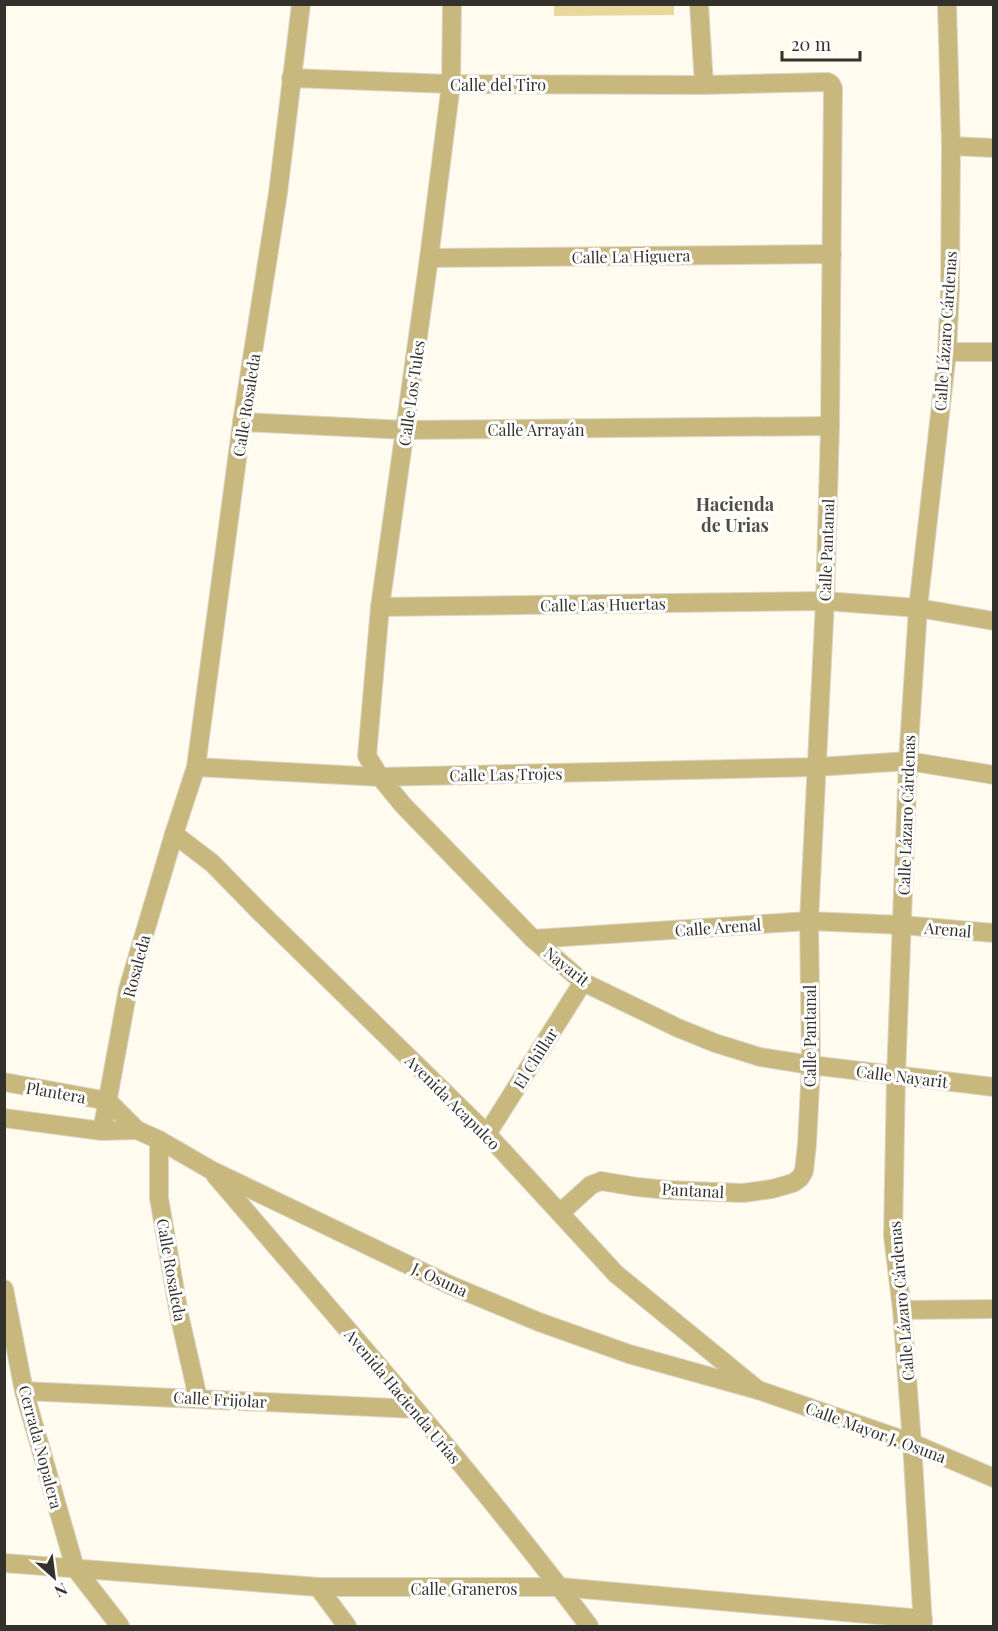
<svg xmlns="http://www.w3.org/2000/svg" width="998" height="1631" viewBox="0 0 998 1631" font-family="'Playfair Display',serif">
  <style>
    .green { fill: #e8d89c }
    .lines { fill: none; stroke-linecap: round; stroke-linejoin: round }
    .minor-casing { stroke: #dad7cb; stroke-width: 20 }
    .minor { stroke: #c8b87e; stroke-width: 18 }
    .labels { text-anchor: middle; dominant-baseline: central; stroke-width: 6; stroke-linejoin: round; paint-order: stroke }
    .street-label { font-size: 16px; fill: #33312b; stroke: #fff }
    .neighbourhood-label { font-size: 18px; font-weight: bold; fill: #514d3f; stroke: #fff }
  </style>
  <rect width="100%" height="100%" fill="#fffbee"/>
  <path class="green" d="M554,5H674V15L554,16Z"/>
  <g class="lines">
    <g class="minor-casing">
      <g id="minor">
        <path d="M301,4L278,193L242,422L196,767L174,834L212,863L260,912L487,1134L616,1274L758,1390"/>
        <path d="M452,4L451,84L429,258L380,607L367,756L380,777L403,805L533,939L583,982L678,1028L715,1043L760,1057L811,1065L994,1087"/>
        <path d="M699,4L704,85"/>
        <path d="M291,78L451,84L704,85L828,82L831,84L833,88L830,426L825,601L809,921L811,1065L807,1144L804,1171L800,1178L793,1183L772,1189L743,1193L668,1190L637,1187L601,1181L591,1185L560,1213"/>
        <path d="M951,146L994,148"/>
        <path d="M429,258L832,254"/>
        <path d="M947,352H994"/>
        <path d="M242,422L406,430L830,426"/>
        <path d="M380,607L825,601L918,608L994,621"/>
        <path d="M196,767L380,777L817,767L908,761L994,775"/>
        <path d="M533,939L809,921L902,925L994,933"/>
        <path d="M4,1082L108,1101"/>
        <path d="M108,1101L137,1130L159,1140L211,1170L450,1285L539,1322L629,1354L758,1390L912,1443L994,1478"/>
        <path d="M4,1118L102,1131L137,1130"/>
        <path d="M102,1131L128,989L174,834"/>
        <path d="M487,1134L583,982"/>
        <path d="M159,1140V1198L179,1314L198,1398"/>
        <path d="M215,1175C342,1324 472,1470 589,1626"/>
        <path d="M4,1289L24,1391L75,1568L120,1626"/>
        <path d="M902,1310L994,1309"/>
        <path d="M24,1391L415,1409"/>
        <path d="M4,1563L318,1587H560L923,1619"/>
        <path d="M318,1587L347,1626"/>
        <path d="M923,1626L912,1443L902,1310L893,1236L896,1076L908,761L918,608L947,352L950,290L951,146L947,4"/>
      </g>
    </g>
    <use href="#minor" class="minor"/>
  </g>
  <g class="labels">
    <g class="street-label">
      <text x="498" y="84">Calle del Tiro</text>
      <text transform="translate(631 256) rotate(-1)">Calle La Higuera</text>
      <text transform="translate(945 331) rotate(-86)">Calle Lázaro Cárdenas</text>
      <text transform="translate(411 393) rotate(-82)">Calle Los Tules</text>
      <text transform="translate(246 405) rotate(-81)">Calle Rosaleda</text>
      <text x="536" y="429">Calle Arrayán</text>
      <text transform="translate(826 550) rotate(-88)">Calle Pantanal</text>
      <text transform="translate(603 604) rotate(-1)">Calle Las Huertas</text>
      <text transform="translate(506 774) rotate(-1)">Calle Las Trojes</text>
      <text transform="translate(906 815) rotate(-88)">Calle Lázaro Cárdenas</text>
      <text transform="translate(718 927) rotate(-4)">Calle Arenal</text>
      <text transform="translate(948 929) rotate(5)">Arenal</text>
      <text transform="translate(136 966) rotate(-75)">Rosaleda</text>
      <text transform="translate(567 966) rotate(38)">Nayarit</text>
      <text transform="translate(809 1036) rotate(-90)">Calle Pantanal</text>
      <text transform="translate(535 1058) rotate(-58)">El Chillar</text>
      <text transform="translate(902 1076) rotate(7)">Calle Nayarit</text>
      <text transform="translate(56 1092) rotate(10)">Plantera</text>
      <text transform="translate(453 1102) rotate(45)">Avenida Acapulco</text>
      <text transform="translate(693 1190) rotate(3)">Pantanal</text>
      <text transform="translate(172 1270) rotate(80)">Calle Rosaleda</text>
      <text transform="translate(440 1279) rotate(25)">J. Osuna</text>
      <text transform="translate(901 1301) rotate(-95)">Calle Lázaro Cárdenas</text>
      <text transform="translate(403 1396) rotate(50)">Avenida Hacienda Urías</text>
      <text transform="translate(220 1399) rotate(3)">Calle Frijolar</text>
      <text transform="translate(876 1432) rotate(20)">Calle Mayor J. Osuna</text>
      <text transform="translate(41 1447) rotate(75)">Cerrada Nopalera</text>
      <text x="464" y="1588">Calle Graneros</text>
    </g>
    <g class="neighbourhood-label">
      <text x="735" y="504">Hacienda<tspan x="735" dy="21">de Urias</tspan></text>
    </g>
  </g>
  <rect width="998" height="1631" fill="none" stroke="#33312b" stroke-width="12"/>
  <g transform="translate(54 1577) rotate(152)" stroke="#ffffff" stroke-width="4.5" paint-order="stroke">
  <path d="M0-4.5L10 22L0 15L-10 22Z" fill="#33312b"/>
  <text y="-9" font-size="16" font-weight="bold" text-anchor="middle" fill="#33312b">N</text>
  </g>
  <path d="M782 51v9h78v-9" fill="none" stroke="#33312b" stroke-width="3"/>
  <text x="791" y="51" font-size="18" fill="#33312b" stroke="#ffffff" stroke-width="4.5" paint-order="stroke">20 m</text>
</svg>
